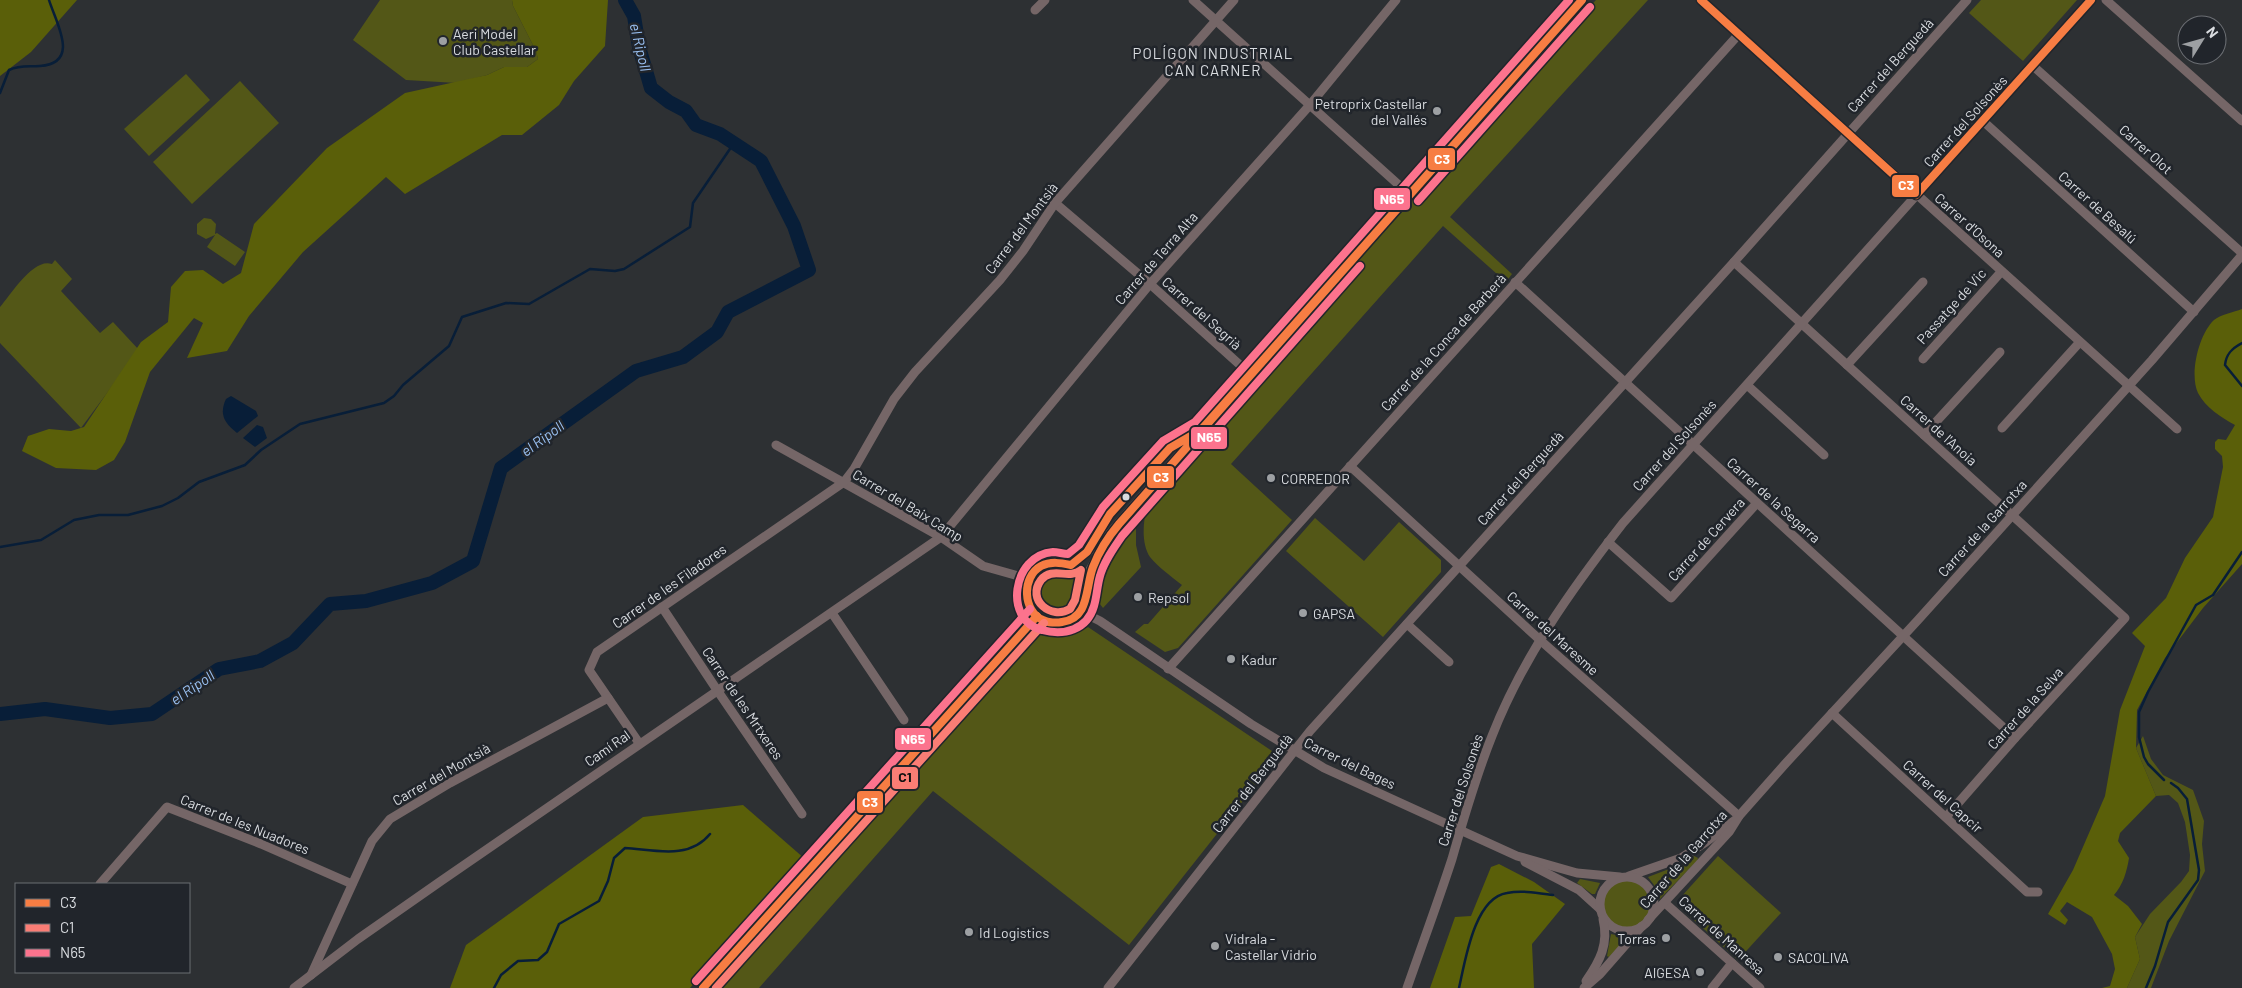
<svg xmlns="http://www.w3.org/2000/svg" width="2242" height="988" viewBox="0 0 2242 988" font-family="Barlow,sans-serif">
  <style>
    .green { fill: #535717 }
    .forest { fill: #5a5f09 }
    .water { fill: #081e38 }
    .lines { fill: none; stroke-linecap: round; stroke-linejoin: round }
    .stream { stroke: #081e38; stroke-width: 2.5 }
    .river { stroke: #081e38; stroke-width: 14 }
    .minor { stroke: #756667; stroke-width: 9 }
    .tertiary { stroke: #756667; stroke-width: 10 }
    .bus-1-casing { stroke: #21252b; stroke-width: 11 }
    .bus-2-casing { stroke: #21252b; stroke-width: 11 }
    .bus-3-casing { stroke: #21252b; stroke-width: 11 }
    .bus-1 { stroke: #f77d43; stroke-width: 8 }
    .bus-2 { stroke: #fa7d75; stroke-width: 8 }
    .bus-3 { stroke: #fc738d; stroke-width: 8 }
    .poi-dot { fill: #9da0a3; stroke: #21252b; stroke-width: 2 }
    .bus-dot { fill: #d9dce0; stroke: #21252b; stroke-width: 2 }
    .labels { text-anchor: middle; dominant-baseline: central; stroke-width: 5; stroke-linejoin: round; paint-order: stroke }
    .poi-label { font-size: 14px; fill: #d9dce0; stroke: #21252b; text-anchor: start }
    .street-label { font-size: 14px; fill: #d9dce0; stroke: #21252b }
    .water-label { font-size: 15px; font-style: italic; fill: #9ac1f3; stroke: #21252b }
    .neighbourhood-label { font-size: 15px; letter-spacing: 1px; fill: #d9dce0; stroke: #21252b }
    .line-badge { stroke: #21252b; stroke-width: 2 }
    .badge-label { font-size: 14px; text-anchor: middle; font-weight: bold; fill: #fff }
    .pale-badge-label { font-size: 14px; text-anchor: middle; font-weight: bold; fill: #111 }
  </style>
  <rect width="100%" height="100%" fill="#2d3033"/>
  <g class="green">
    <path d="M380,0H512L513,6L536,51L538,59L527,67H504L487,75L457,83L406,80L353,40Z"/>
    <path d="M1596,0H1648L1450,217L1512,274L1506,282L1443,226L1231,464L1292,520L1178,648L1165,652L1135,632L1144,624H1148L1182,585C1172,577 1158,567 1150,557C1139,541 1144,509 1152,493L1410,203L1532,68Z"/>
    <path d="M1981,0H2077L2023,61L1969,13Z"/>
    <path d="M186,74L210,100L149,156L124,129Z"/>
    <path d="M240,81L279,123L192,204L153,162Z"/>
    <path d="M204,218L211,219L216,224L215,234L217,233L245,252L235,266L207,247L215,235L206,239L197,234V224Z"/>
    <path d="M55,260L72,279L61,291L100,333L113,322L139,350L81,428L0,343V307C11,294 34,257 52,264Z"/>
    <path d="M1315,518L1364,561L1399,522L1441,560V572L1383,637L1286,551Z"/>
    <path d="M1136,519V545L1141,567L1103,608C1077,573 1116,543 1136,519Z"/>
    <circle cx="1058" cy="593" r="23"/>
    <path d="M1088,627L1272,751L1273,763L1129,945L933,791L759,988H713L989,678L1037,636L1051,631L1072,629L1075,633Z"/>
    <path d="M2143,736L2151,759L2163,775L2193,790L2204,821L2202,844L2205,871L2169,941L2151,988H2127L2140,959L2135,937L2150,914L2181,882L2189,871L2190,855L2185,822L2178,803L2169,795L2156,796L2136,748Z"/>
    <path d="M1694,856L1698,858L1697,861L1660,899L1654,885L1648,877L1677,866Z"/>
    <path d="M1718,856L1781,913L1738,960L1683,910L1681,897Z"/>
    <path d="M1580,879L1600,883L1595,894H1592L1577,883Z"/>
    <circle cx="1627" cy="904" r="24"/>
    <path d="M1611,934L1625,937V940L1609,957L1607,956Z"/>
  </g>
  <g class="forest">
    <path d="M0,0H77L31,52L0,76Z"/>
    <path d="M512,0H608L605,46L574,81L559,105L522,135H502L405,194L386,177L303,252L249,316L227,351L187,358L203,323L194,318L150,372L125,442L114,460L96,470L56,468L22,451L28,436L49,429L71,431L84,427L141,342L168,322L171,287L185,271L203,270L223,284L241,273L254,224L327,148L405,93L487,75L504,67H527L538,59L536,51L513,6Z"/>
    <path d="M2242,309V564L2203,608L2165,658L2137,710L2136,748L2156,796L2120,833L2118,841L2129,858C2127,871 2123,885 2114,895L2128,906L2142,924L2135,937L2140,959L2127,988H2102L2110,986L2115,969L2112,954L2092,917L2067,902L2060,911L2068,920L2065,925L2048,914L2073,870L2105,796L2120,710L2145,646L2132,633L2166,598L2185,558L2213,517L2223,467L2222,456L2215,449V442L2218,439L2226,440L2235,425C2222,418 2205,407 2198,393C2189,374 2199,334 2214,320C2220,315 2234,312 2242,309Z"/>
    <path d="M743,805L805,859L690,988H450L466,945L643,817Z"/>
    <path d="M1499,864L1534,882L1565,904L1532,944L1534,988H1430L1455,917L1471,916L1491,867Z"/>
  </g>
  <g class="water">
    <path d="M231,396L256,411L258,416L237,433C224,423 219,414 226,399Z"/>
    <path d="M257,425L263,427L267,438L255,447L243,438Z"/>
  </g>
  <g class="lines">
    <g class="stream">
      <path d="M0,93L9,70C20,65 28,67 40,66C81,63 56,23 49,0"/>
      <path d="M2242,343C2232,348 2226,354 2225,365L2242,386"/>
      <path d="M0,547L41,540L74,520L99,515H128L162,506L178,498L199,482L245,465L261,450L300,424L384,403L394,396L403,385L449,346L462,317L506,303L529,304L590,269L615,271L624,269L690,227L693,203L734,143"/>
      <path d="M2164,780L2148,764L2144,757L2139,737V712L2148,692L2196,605L2213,595L2242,552"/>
      <path d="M494,988L501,975L518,961L538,960L547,952L559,924L599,901L608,881L614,858L625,848C655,850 689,860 710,834"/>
      <path d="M1459,988C1465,962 1474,898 1507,893C1522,890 1538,893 1553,895"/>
      <path d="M2146,988L2155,966L2168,922L2198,880L2199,870L2187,799L2178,788L2171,783"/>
    </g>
    <path class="river" d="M0,714L45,709L110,718L152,714L219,669L260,661L293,643L330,604L366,601L432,583L473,561L501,468L636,371L683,357L717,332L728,312L809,270L794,226L761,161L720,134L696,125L686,111L669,102L651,88L639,47L634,16L625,0"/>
    <g class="minor">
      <path d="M1193,0L1410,195"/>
      <path d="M1701,0L2177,429"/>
      <path d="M2106,0L2242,121"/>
      <path d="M1035,10L1045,0"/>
      <path d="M2032,65L2242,253"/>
      <path d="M1984,122L2194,312"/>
      <path d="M1055,203L1150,284L1240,365"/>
      <path d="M1734,262L2125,618L2015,738L1946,817"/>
      <path d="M1515,282L2015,738"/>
      <path d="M1923,359L2001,272"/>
      <path d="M1847,365L1923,282"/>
      <path d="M1747,385L1824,455"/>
      <path d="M2002,428L2079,343"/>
      <path d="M1924,435L2000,352"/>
      <path d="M776,445L941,537L983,566L1022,577L1027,583"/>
      <path d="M1350,466L1540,640L1739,816"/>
      <path d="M1608,542L1671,598L1757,503"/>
      <path d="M662,607L717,690L802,814"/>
      <path d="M1082,612L1100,621L1251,724L1324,768L1517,856L1577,873L1620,877"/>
      <path d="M832,613L904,720"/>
      <path d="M1407,624L1449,662"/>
      <path d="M1168,669L1739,34"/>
      <path d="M1832,713L2027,892H2038"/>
      <path d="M639,743L589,670L597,652L844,482L854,469L894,399L915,372L1000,280L1023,251L1055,203L1234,0"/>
      <path d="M1525,862L1579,890L1600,909"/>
      <path d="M1629,876L1681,858L1706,842L1735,820"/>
      <circle cx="1627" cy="904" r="27"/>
      <path d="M100,884L167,807L261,844L352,884"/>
      <path d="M1665,903L1760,988"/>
      <path d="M1648,920L1729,832L1739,816L1786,763L1918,620L2152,360L2242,255"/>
      <path d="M311,975L372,841L390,819L450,783L608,698"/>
      <path d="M1586,981C1600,961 1609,944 1603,919"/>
      <path d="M294,988L358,939L441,881L941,537L1150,284L1309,106L1396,0"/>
      <path d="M1108,988L1310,731L1734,262L1967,0"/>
      <path d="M1407,988C1422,945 1438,902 1452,859C1464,817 1476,776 1492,736C1523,657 1571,590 1623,523L2091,0"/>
      <path d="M1584,988L1600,974L1642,926"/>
      <path d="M1712,988L1732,963"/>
    </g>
    <g class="tertiary">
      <circle cx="1056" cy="593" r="31"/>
      <path d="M1071,565L1111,533L1120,522L1582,0"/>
      <path d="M1087,586L1091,569L1107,539"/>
      <path d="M703,988L1037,616"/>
    </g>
    <g class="bus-1-casing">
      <g id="bus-1">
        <path d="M1582,0L1119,524C1108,537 1099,551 1093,567C1085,588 1090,618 1062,622C1057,623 1048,623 1043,620C1023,612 1021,577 1041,566C1051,561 1061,563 1071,565L1087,552L1110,514L1170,448L1201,430Z"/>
        <path d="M1701,0L1916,195L2091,0"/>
        <path d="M703,988L1037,616"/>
      </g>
    </g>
    <g class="bus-2-casing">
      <g id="bus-2">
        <path d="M1081,570L1075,600L1070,609C1051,620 1026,600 1041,580C1052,566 1069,580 1081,570Z"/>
        <path d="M716,988L1044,623"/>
      </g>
    </g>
    <g class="bus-3-casing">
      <g id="bus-3">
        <path d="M1418,201L1590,7"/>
        <path d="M1360,266L1122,536C1114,548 1104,561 1100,576C1097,586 1097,596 1094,606C1087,630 1064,636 1042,630C1003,621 1012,555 1053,552C1058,552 1063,554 1068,554L1079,545L1103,507L1163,441L1195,422L1569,0"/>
        <path d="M696,981L1030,609"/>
      </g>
    </g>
    <use href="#bus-1" class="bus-1"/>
    <use href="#bus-2" class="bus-2"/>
    <use href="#bus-3" class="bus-3"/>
  </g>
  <g class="poi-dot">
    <circle cx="443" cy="41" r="5"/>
    <circle cx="1437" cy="111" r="5"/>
    <circle cx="1271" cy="478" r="5"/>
    <circle cx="1138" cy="597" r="5"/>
    <circle cx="1303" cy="613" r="5"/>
    <circle cx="1231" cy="659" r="5"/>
    <circle cx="969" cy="932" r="5"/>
    <circle cx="1666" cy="938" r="5"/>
    <circle cx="1215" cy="946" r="5"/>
    <circle cx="1778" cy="957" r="5"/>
    <circle cx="1700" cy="972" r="5"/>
  </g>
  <circle class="bus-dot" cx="1126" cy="497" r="4.5"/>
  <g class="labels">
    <g class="poi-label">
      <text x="453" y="33">Aeri Model<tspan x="453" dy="16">Club Castellar</tspan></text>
      <text x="1427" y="103" text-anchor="end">Petroprix Castellar<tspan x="1427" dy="16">del Vallés</tspan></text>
      <text x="1281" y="478">CORREDOR</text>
      <text x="1148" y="597">Repsol</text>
      <text x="1313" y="613">GAPSA</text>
      <text x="1241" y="659">Kadur</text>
      <text x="979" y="932">Id Logistics</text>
      <text x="1225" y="938">Vidrala -<tspan x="1225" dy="16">Castellar Vidrio</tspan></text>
      <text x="1656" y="938" text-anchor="end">Torras</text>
      <text x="1788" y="957">SACOLIVA</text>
      <text x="1690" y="972" text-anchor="end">AIGESA</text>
    </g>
    <g class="street-label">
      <text transform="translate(1890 65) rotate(-48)">Carrer del Berguedà</text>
      <text transform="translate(1965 121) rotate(-48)">Carrer del Solsonès</text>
      <text transform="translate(2146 149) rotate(42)">Carrer Olot</text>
      <text transform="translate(2098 207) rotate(42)">Carrer de Besalú</text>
      <text transform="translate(1970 225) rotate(42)">Carrer d'Osona</text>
      <text transform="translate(1021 228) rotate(-53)">Carrer del Montsià</text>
      <text transform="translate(1156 258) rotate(-49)">Carrer de Terra Alta</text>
      <text transform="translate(1951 306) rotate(-48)">Passatge de Vic</text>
      <text transform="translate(1202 313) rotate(42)">Carrer del Segrià</text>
      <text transform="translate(1443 342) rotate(-48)">Carrer de la Conca de Barberà</text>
      <text transform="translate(1939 430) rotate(42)">Carrer de l'Anoia</text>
      <text transform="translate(1674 445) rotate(-48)">Carrer del Solsonès</text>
      <text transform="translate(1520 478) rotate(-48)">Carrer del Berguedà</text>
      <text transform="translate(1774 500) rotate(42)">Carrer de la Segarra</text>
      <text transform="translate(908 505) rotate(31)">Carrer del Baix Camp</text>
      <text transform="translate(1982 528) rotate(-48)">Carrer de la Garrotxa</text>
      <text transform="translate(1706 539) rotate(-48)">Carrer de Cervera</text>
      <text transform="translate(669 586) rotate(-35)">Carrer de les Filadores</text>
      <text transform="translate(1553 633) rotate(42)">Carrer del Maresme</text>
      <text transform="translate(743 703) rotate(56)">Carrer de les Mrtxeres</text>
      <text transform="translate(2025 708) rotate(-48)">Carrer de la Selva</text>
      <text transform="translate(607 748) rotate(-35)">Camí Ral</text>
      <text transform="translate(1350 763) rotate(26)">Carrer del Bages</text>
      <text transform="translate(441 774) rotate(-30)">Carrer del Montsià</text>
      <text transform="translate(1252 783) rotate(-52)">Carrer del Berguedà</text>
      <text transform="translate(1460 790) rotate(-72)">Carrer del Solsonès</text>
      <text transform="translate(1943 796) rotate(42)">Carrer del Capcir</text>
      <text transform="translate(245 824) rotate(22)">Carrer de les Nuadores</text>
      <text transform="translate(1683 859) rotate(-49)">Carrer de la Garrotxa</text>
      <text transform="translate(1722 935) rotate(42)">Carrer de Manresa</text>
    </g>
    <g class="water-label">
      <text transform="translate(641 47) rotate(77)">el Ripoll</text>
      <text transform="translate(542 438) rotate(-36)">el Ripoll</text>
      <text transform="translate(192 687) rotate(-34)">el Ripoll</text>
    </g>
    <g class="neighbourhood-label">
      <text x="1213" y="53">POLÍGON INDUSTRIAL<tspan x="1213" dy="17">CAN CARNER</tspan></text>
    </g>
  </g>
  <g class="line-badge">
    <rect x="1427" y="147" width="29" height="24" rx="5" fill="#f77d43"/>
    <rect x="1891" y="174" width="29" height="24" rx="5" fill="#f77d43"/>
    <rect x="1373" y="187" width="38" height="24" rx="5" fill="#fc738d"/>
    <rect x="1190" y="426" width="38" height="24" rx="5" fill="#fc738d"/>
    <rect x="1146" y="465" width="29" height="24" rx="5" fill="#f77d43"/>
    <rect x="894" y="727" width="38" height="24" rx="5" fill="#fc738d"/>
    <rect x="891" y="766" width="28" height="24" rx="5" fill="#fa7d75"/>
    <rect x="856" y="790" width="28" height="24" rx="5" fill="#f77d43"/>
  </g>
  <g class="badge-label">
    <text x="1442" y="164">C3</text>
    <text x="1906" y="190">C3</text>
    <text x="1392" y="204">N65</text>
    <text x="1209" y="442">N65</text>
    <text x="1161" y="482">C3</text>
    <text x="913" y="744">N65</text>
    <text x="870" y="807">C3</text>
  </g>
  <g class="pale-badge-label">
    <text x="905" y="782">C1</text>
  </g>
  <rect x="15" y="883" width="175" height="90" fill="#21252b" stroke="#6b6e73"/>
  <rect x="25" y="899" width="25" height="8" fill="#f77d43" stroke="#6b6e73"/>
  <text x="60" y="908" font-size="15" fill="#d9dce0">C3</text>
  <rect x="25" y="924" width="25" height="8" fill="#fa7d75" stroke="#6b6e73"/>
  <text x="60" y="933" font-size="15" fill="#d9dce0">C1</text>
  <rect x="25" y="949" width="25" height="8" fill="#fc738d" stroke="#6b6e73"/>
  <text x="60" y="958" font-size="15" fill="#d9dce0">N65</text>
  <g transform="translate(2202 40) rotate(53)"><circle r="24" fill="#21252b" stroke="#6b6e73"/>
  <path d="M0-4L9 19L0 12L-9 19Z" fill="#9da0a3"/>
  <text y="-8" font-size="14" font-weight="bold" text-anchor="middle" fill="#d9dce0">N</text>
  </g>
</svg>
